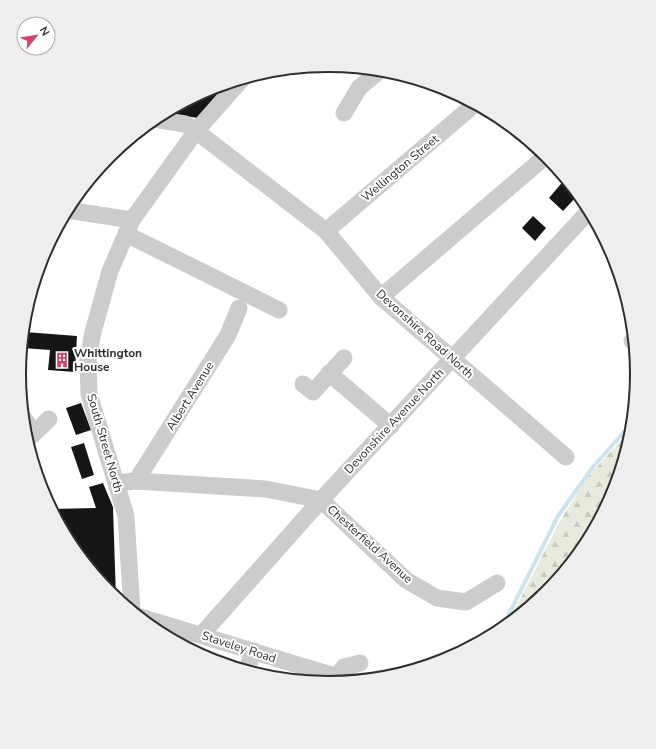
<svg xmlns="http://www.w3.org/2000/svg" width="656" height="749" viewBox="0 0 656 749" font-family="'Nunito Sans',sans-serif">
  <style>
    .forest { fill: url(#forest-firs) }
    .lines { fill: none; stroke-linecap: round; stroke-linejoin: round }
    .stream { stroke: #cce3e9; stroke-width: 4 }
    .building { fill: #161616 }
    .minor { stroke: #ccc; stroke-width: 17 }
    .labels { text-anchor: middle; dominant-baseline: central; stroke-width: 4; stroke-linejoin: round; paint-order: stroke }
    .street-label { font-size: 12px; fill: #2f2f2f; stroke: #fff }
    .poi-label { font-size: 12px; font-weight: bold; fill: #2f2f2f; stroke: #fff; text-anchor: start }
    .rim { fill: none; stroke: #2f2f2f; stroke-width: 2 }
  </style>
  <defs>
    <pattern id="forest-firs" width="22" height="20" patternUnits="userSpaceOnUse"><rect width="22" height="20" fill="#e7ebde"/><path d="M5 1l3.5 6h-7zM16 11l3.5 6h-7z" fill="#c6cabf"/></pattern>
  </defs>
  <rect width="100%" height="100%" fill="#fff"/>
  <path class="forest" d="M632,428L613,493L585,546L546,593L507,625L560,521L587,478Z"/>
  <g class="lines">
    <path class="stream" d="M501,630L558,516L593,467L632,423"/>
  </g>
  <g class="building">
    <path d="M226,84L198,118L172,114L173,109L210,89Z"/>
    <path d="M565,179L578,195L563,211L549,198Z"/>
    <path d="M533,216L546,228L535,241L522,228Z"/>
    <path d="M25,332L77,336L75,372L48,370L50,350L23,348Z"/>
    <path d="M81,403L91,430L76,435L66,408Z"/>
    <path d="M84,443L94,475L82,479L71,447Z"/>
    <path d="M103,483L113,507L116,599L109,593L71,546L51,509L96,508L89,487Z"/>
  </g>
  <g class="lines">
    <g class="minor">
      <path d="M344,113L359,88L379,71"/>
      <path d="M154,119L185,124L196,131L326,231L381,297L566,457"/>
      <path d="M67,210L132,220"/>
      <path d="M326,231L475,104"/>
      <path d="M126,234L279,310"/>
      <path d="M381,297L546,156"/>
      <path d="M632,341L634,339"/>
      <path d="M329,373L391,426"/>
      <path d="M303,384L313,392L344,358"/>
      <path d="M23,417L34,433"/>
      <path d="M27,440L49,419"/>
      <path d="M136,481L228,335L239,308"/>
      <path d="M116,483L136,481L266,489L321,500L406,580L437,598L466,602L497,583"/>
      <path d="M132,611L126,516L89,394L88,360L93,332L110,271L132,220L196,131L242,79"/>
      <path d="M137,616L341,678"/>
      <path d="M202,634L321,500L589,211"/>
      <path d="M246,671L254,651"/>
      <path d="M336,677L344,667L360,663"/>
    </g>
  </g>
  <defs>
    <g id="building-bare" transform="scale(1.2)"><path d="M-4-6H4V6H1V3H-1V6H-4ZM-2.5-4.3h1.7v1.8h-1.7ZM.8-4.3h1.7v1.8H.8ZM-2.5-1h1.7V.8h-1.7ZM.8-1h1.7V.8H.8Z" fill="#d4436c" stroke="#fff" stroke-width="2.5" paint-order="stroke"/></g>
  </defs>
  <g fill-rule="evenodd">
    <use href="#building-bare" x="62" y="360"/>
  </g>
  <g class="labels">
    <g class="street-label">
      <text transform="translate(400 168) rotate(-40)">Wellington Street</text>
      <text transform="translate(425 334) rotate(42)">Devonshire Road North</text>
      <text transform="translate(190 396) rotate(-58)">Albert Avenue</text>
      <text transform="translate(394 421) rotate(-47)">Devonshire Avenue North</text>
      <text transform="translate(105 443) rotate(74)">South Street North</text>
      <text transform="translate(370 544) rotate(42)">Chesterfield Avenue</text>
      <text transform="translate(239 647) rotate(18)">Staveley Road</text>
    </g>
    <g class="poi-label">
      <text x="74" y="353">Whittington<tspan x="74" dy="14">House</tspan></text>
    </g>
  </g>
  <path d="M0 0H656V749H0ZM26 374a302 302 0 1 1 604 0a302 302 0 1 1-604 0Z" fill="#eee" fill-rule="evenodd"/>
  <path class="rim" d="M26 374a302 302 0 1 1 604 0a302 302 0 1 1-604 0Z"/>
  <g transform="translate(36 36) rotate(60)"><circle r="19" fill="#ffffff" stroke="#acacac"/>
  <path d="M0-3L7 15L0 10L-7 15Z" fill="#d4436c"/>
  <text y="-6" font-size="11" font-weight="bold" text-anchor="middle" fill="#2f2f2f">N</text>
  </g>
</svg>
